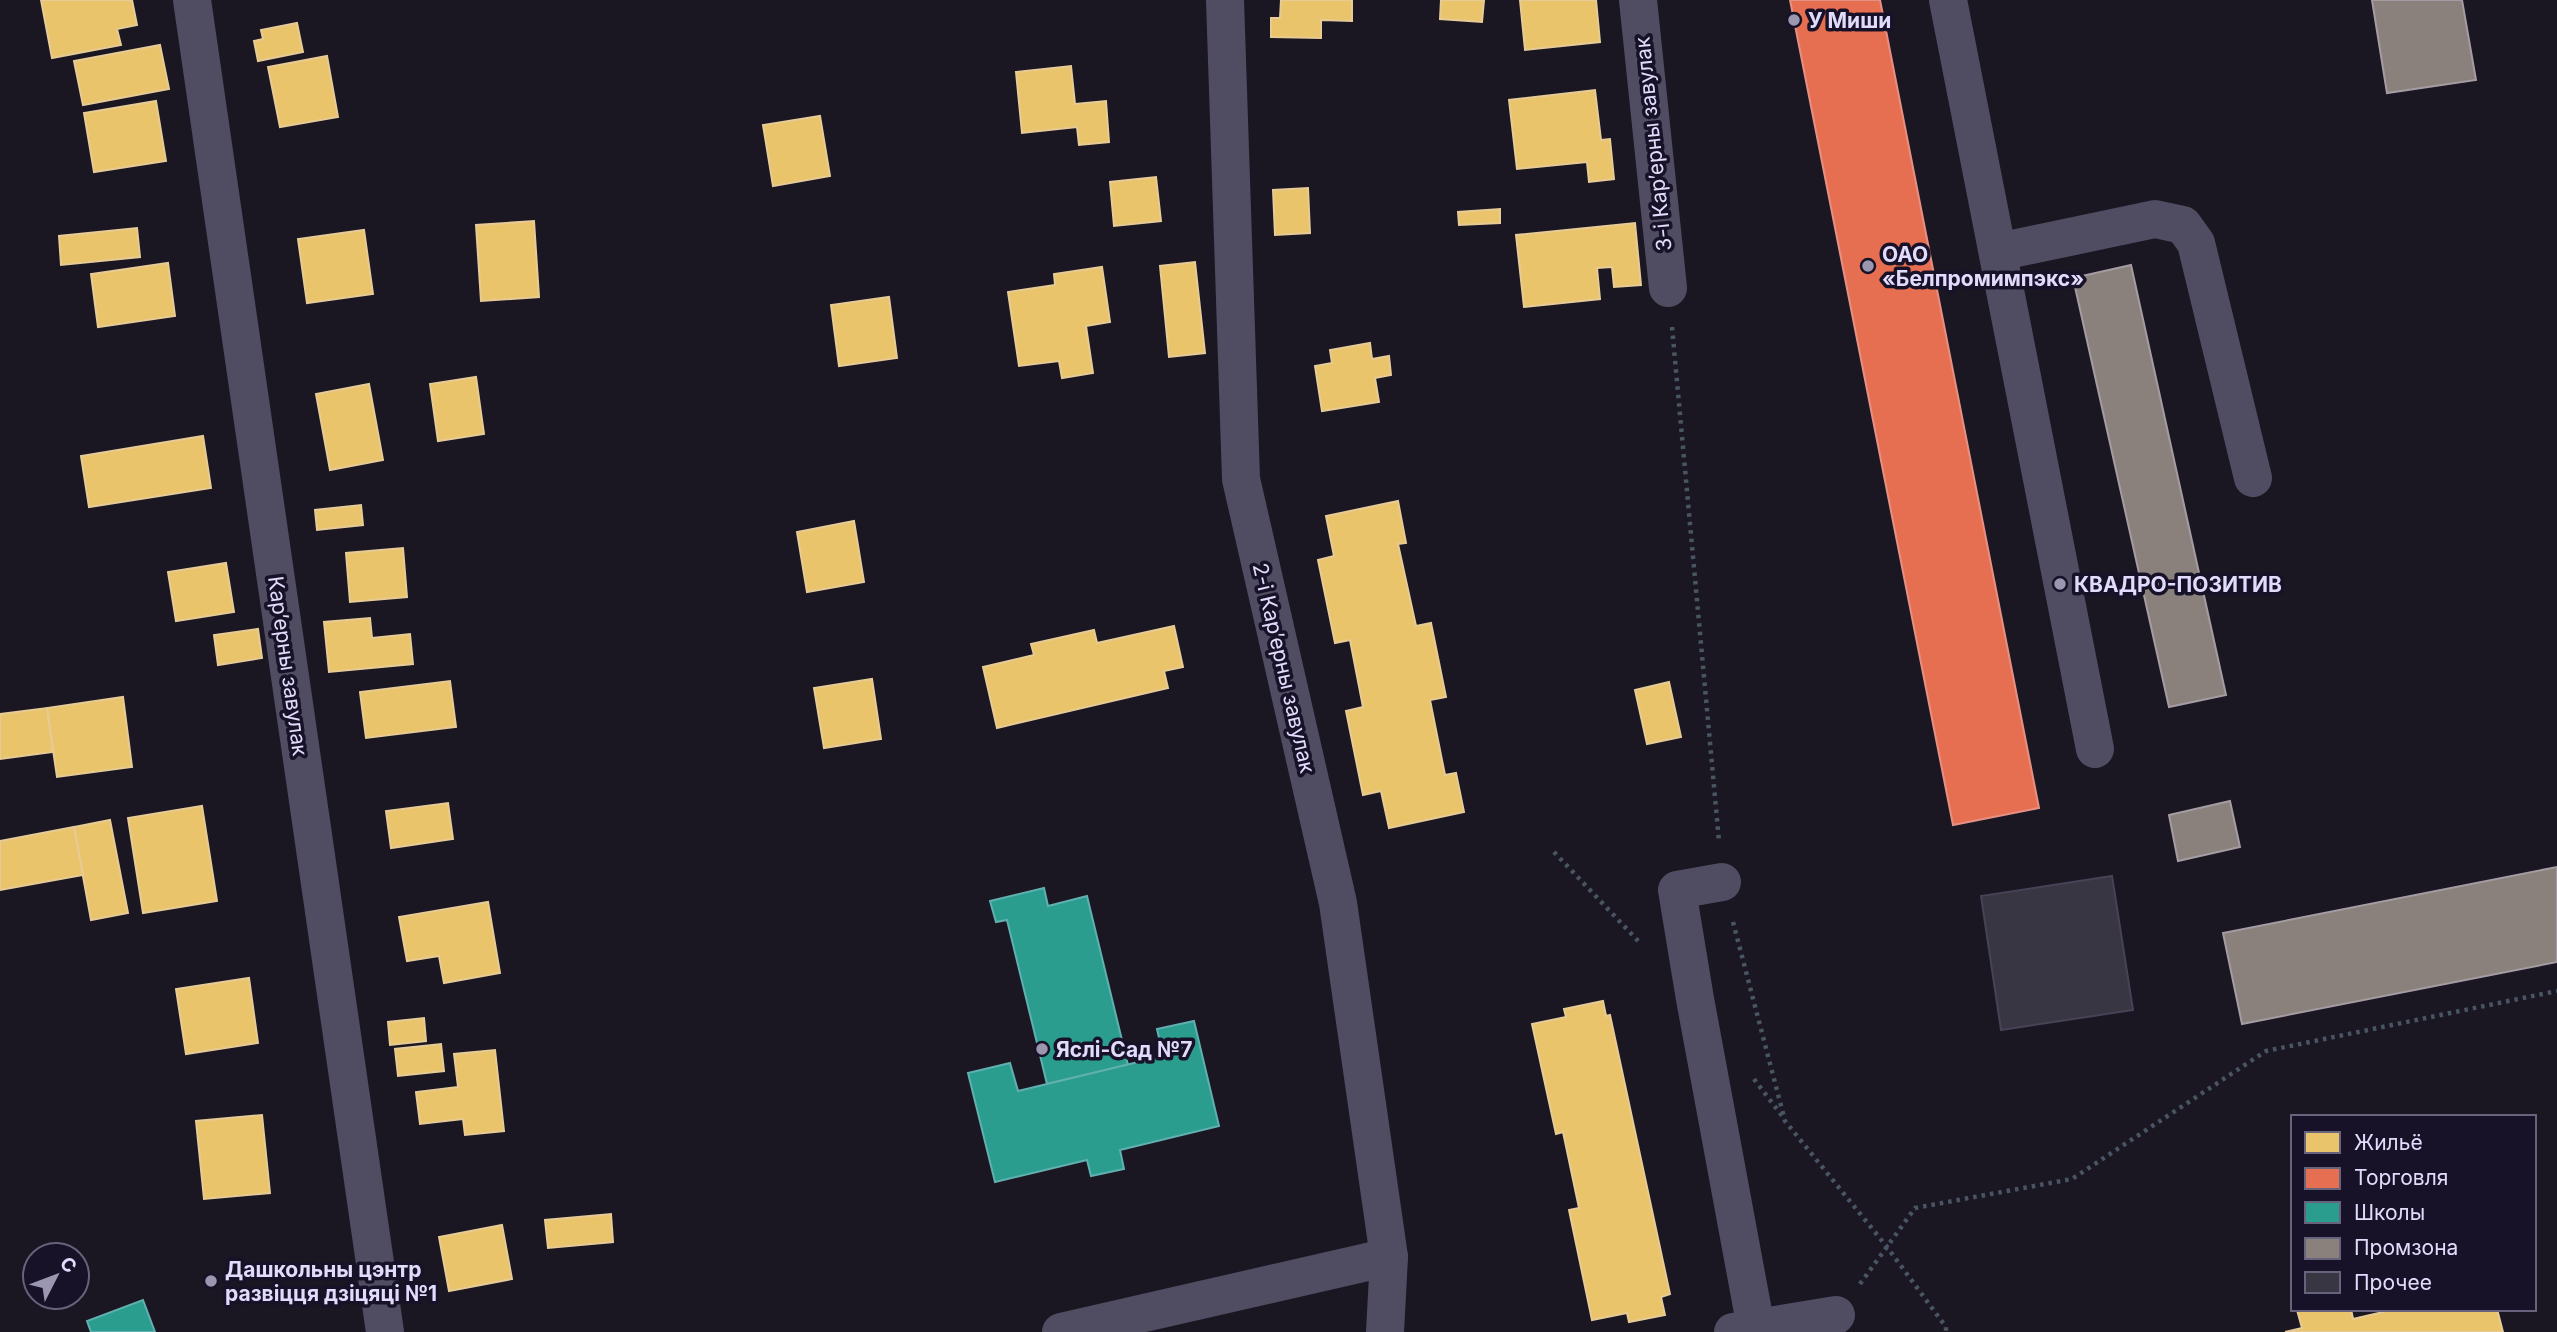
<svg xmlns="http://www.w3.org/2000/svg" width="2557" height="1332" viewBox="0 0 2557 1332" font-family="Inter,sans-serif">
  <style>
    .homes { fill: #e9c46a; stroke: #e7cb96; stroke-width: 2 }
    .shops { fill: #e76f51; stroke: #e69084; stroke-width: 2 }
    .schools { fill: #2a9d8f; stroke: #61b0b0; stroke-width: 2 }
    .industry { fill: #8a817c; stroke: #a49ca2; stroke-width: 2 }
    .building { fill: #393644; stroke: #474256; stroke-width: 2 }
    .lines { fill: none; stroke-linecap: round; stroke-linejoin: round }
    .path { stroke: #4a5563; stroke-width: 4.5; stroke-dasharray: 3.5 5; stroke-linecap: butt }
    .minor { stroke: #504d63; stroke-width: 38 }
    .poi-dot { fill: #9c97b0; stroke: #171228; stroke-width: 2.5 }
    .labels { text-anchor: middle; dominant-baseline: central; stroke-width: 7; stroke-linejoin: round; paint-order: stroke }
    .poi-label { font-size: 21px; font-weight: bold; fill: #e2dcfc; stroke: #171228; text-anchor: start }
    .street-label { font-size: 21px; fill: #e2dcfc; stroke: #171228 }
  </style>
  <rect width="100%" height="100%" fill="#1a1723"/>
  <g class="homes">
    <path d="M41,0H132L137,25L117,29L121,45L52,58Z"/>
    <path d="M1281,0H1352V21L1321,20V38L1271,37V18H1280Z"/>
    <path d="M1441,0H1484L1482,22L1440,19Z"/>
    <path d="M1520,0H1596L1600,42L1525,50Z"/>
    <path d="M297,23L303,52L258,61L254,41L263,39L261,30Z"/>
    <path d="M160,45L169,89L83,105L74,61Z"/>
    <path d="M327,56L338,117L280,127L268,67Z"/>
    <path d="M1071,66L1075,104L1106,101L1109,142L1079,145L1077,127L1022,133L1016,72Z"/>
    <path d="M1595,90L1601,140L1610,139L1614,179L1589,182L1587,162L1517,169L1509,100Z"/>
    <path d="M156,101L166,161L94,172L84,113Z"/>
    <path d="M820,116L830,176L773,186L763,125Z"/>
    <path d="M1156,177L1161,221L1114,226L1110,182Z"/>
    <path d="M1308,188L1310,233L1275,235L1273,190Z"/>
    <path d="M1500,209V223L1459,225L1458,212Z"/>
    <path d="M534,221L539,297L481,301L476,225Z"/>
    <path d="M1635,223L1641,285L1614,287L1612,267L1597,268L1600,299L1524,307L1516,235Z"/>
    <path d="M137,228L140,257L61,265L59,236Z"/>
    <path d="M364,230L373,294L307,303L298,239Z"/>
    <path d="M1195,262L1205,353L1169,357L1160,266Z"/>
    <path d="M168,263L175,316L98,327L91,274Z"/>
    <path d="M1102,267L1110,322L1086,326L1093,373L1062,378L1059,361L1019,366L1008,292L1055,285L1054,274Z"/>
    <path d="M889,297L897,358L839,366L831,305Z"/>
    <path d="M1370,343L1372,359L1389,356L1391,375L1375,378L1379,402L1322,411L1315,366L1332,363L1330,350Z"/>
    <path d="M476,377L484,434L438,441L430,384Z"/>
    <path d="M369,384L383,460L330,470L316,394Z"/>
    <path d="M203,436L211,488L89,507L81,456Z"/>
    <path d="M1398,501L1406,543L1398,544L1416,626L1431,623L1446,697L1430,700L1445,775L1456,773L1464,812L1389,828L1381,791L1363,795L1346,711L1363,707L1350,640L1335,643L1318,560L1334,556L1326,516Z"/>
    <path d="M361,505L363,525L317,530L315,510Z"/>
    <path d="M854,521L864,582L807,592L797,532Z"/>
    <path d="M403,548L407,597L350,602L346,553Z"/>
    <path d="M226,563L234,612L176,621L168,572Z"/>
    <path d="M370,618L372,638L410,634L413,664L329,672L324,622Z"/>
    <path d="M1174,626L1183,667L1164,671L1168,688L997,728L983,667L1034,655L1031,644L1094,630L1097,643Z"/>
    <path d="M258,629L262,658L218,665L214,635Z"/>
    <path d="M872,679L881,739L824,748L814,688Z"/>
    <path d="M450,681L456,727L366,738L360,692Z"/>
    <path d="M1669,682L1681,737L1647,744L1635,690Z"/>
    <path d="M123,697L132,767L57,777L47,708Z"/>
    <path d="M47,708L53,752L0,759V714Z"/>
    <path d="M448,803L453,839L391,848L386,811Z"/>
    <path d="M202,806L217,901L143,913L128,818Z"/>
    <path d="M110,820L128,913L91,920L74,827Z"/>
    <path d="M74,827L83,875L0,890V841Z"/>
    <path d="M488,902L500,973L444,983L439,956L407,961L399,917Z"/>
    <path d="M249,978L258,1043L186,1054L176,989Z"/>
    <path d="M1603,1001L1606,1016L1610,1015L1670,1294L1661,1297L1665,1315L1629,1322L1627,1313L1592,1320L1569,1210L1579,1208L1563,1132L1556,1134L1532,1024L1566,1017L1564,1009Z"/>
    <path d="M424,1018L426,1041L390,1045L388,1022Z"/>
    <path d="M441,1044L444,1071L398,1076L395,1049Z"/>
    <path d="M495,1050L504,1131L465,1135L463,1119L420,1124L416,1092L458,1087L454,1054Z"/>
    <path d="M262,1115L270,1193L204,1199L196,1121Z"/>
    <path d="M611,1214L613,1242L548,1248L545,1220Z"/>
    <path d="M502,1225L512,1279L449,1291L439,1237Z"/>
    <path d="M2351,1309L2353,1319L2396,1309H2497L2503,1332H2285L2302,1328L2297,1310Z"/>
  </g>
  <path class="shops" d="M1790,0H1880L2039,808L1953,825Z"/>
  <g class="schools">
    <path d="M1044,888L1048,906L1087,896L1128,1065L1047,1084L1007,920L996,922L990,901Z"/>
    <path d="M1194,1021L1219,1126L1120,1150L1124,1169L1091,1176L1087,1160L995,1182L968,1073L1010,1063L1018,1091L1163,1056L1157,1029Z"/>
    <path d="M143,1300L155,1332H91L87,1321Z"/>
  </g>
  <g class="industry">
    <path d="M2372,0H2462L2476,80L2387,93Z"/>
    <path d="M2131,265L2226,695L2169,707L2073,278Z"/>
    <path d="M2230,801L2240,847L2178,861L2169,815Z"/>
    <path d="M2557,867V962L2242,1024L2223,933Z"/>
  </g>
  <path class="building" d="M2112,876L2133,1010L2001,1030L1981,896Z"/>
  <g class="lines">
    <g class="path">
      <path d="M1672,327L1719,841"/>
      <path d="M1554,852L1641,944"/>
      <path d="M1733,922L1785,1121L1887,1247L1946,1327V1332"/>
      <path d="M1754,1079L1783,1117"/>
      <path d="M1860,1284L1915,1208L2072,1179L2266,1051L2557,991"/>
    </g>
    <g class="minor">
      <path d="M192,0L385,1332"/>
      <path d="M1225,0L1241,479L1338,903L1389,1257L1385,1332"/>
      <path d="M1638,0L1668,288"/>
      <path d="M1948,0L2095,749"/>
      <path d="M1998,252L2155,219L2183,225L2196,243L2253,478"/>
      <path d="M1722,882L1677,890L1695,999L1756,1328"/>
      <path d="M1061,1332L1389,1257"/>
      <path d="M1733,1332L1836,1315"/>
    </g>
  </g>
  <g class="poi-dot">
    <circle cx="1794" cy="20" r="7"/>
    <circle cx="1868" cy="266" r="7"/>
    <circle cx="2060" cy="584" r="7"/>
    <circle cx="1042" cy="1049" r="7"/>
    <circle cx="211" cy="1281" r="7"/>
  </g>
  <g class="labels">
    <g class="poi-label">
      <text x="1808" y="20">У Миши</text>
      <text x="1882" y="254">ОАО<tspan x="1882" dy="24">«Белпромимпэкс»</tspan></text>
      <text x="2074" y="584">КВАДРО-ПОЗИТИВ</text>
      <text x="1056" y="1049">Яслі-Сад №7</text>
      <text x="225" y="1269">Дашкольны цэнтр<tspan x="225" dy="24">развіцця дзіцяці №1</tspan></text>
    </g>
    <g class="street-label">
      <text transform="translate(1653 144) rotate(-96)">3-і Карʼерны завулак</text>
      <text transform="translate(288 666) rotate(82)">Карʼерны завулак</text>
      <text transform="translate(1284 668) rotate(77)">2-і Карʼерны завулак</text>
    </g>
  </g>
  <rect x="2291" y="1115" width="245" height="196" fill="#171228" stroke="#68637d" stroke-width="2"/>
  <rect x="2305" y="1132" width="35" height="21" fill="#e9c46a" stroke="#68637d" stroke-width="2"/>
  <text x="2354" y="1150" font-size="21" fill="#e2dcfc">Жильё</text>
  <rect x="2305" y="1168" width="35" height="21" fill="#e76f51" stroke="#68637d" stroke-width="2"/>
  <text x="2354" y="1185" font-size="21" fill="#e2dcfc">Торговля</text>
  <rect x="2305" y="1202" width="35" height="21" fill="#2a9d8f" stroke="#68637d" stroke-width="2"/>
  <text x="2354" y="1220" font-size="21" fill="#e2dcfc">Школы</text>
  <rect x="2305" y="1238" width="35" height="21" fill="#8a817c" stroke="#68637d" stroke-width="2"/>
  <text x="2354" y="1255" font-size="21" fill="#e2dcfc">Промзона</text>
  <rect x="2305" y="1272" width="35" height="21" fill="#393644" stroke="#68637d" stroke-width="2"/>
  <text x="2354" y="1290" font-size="21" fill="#e2dcfc">Прочее</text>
  <g transform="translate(56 1276) rotate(48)"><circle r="33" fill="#171228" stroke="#68637d" stroke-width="2"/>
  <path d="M0-5L12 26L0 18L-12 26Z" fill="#9c97b0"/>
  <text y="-10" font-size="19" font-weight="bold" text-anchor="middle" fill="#e2dcfc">С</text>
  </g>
</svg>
